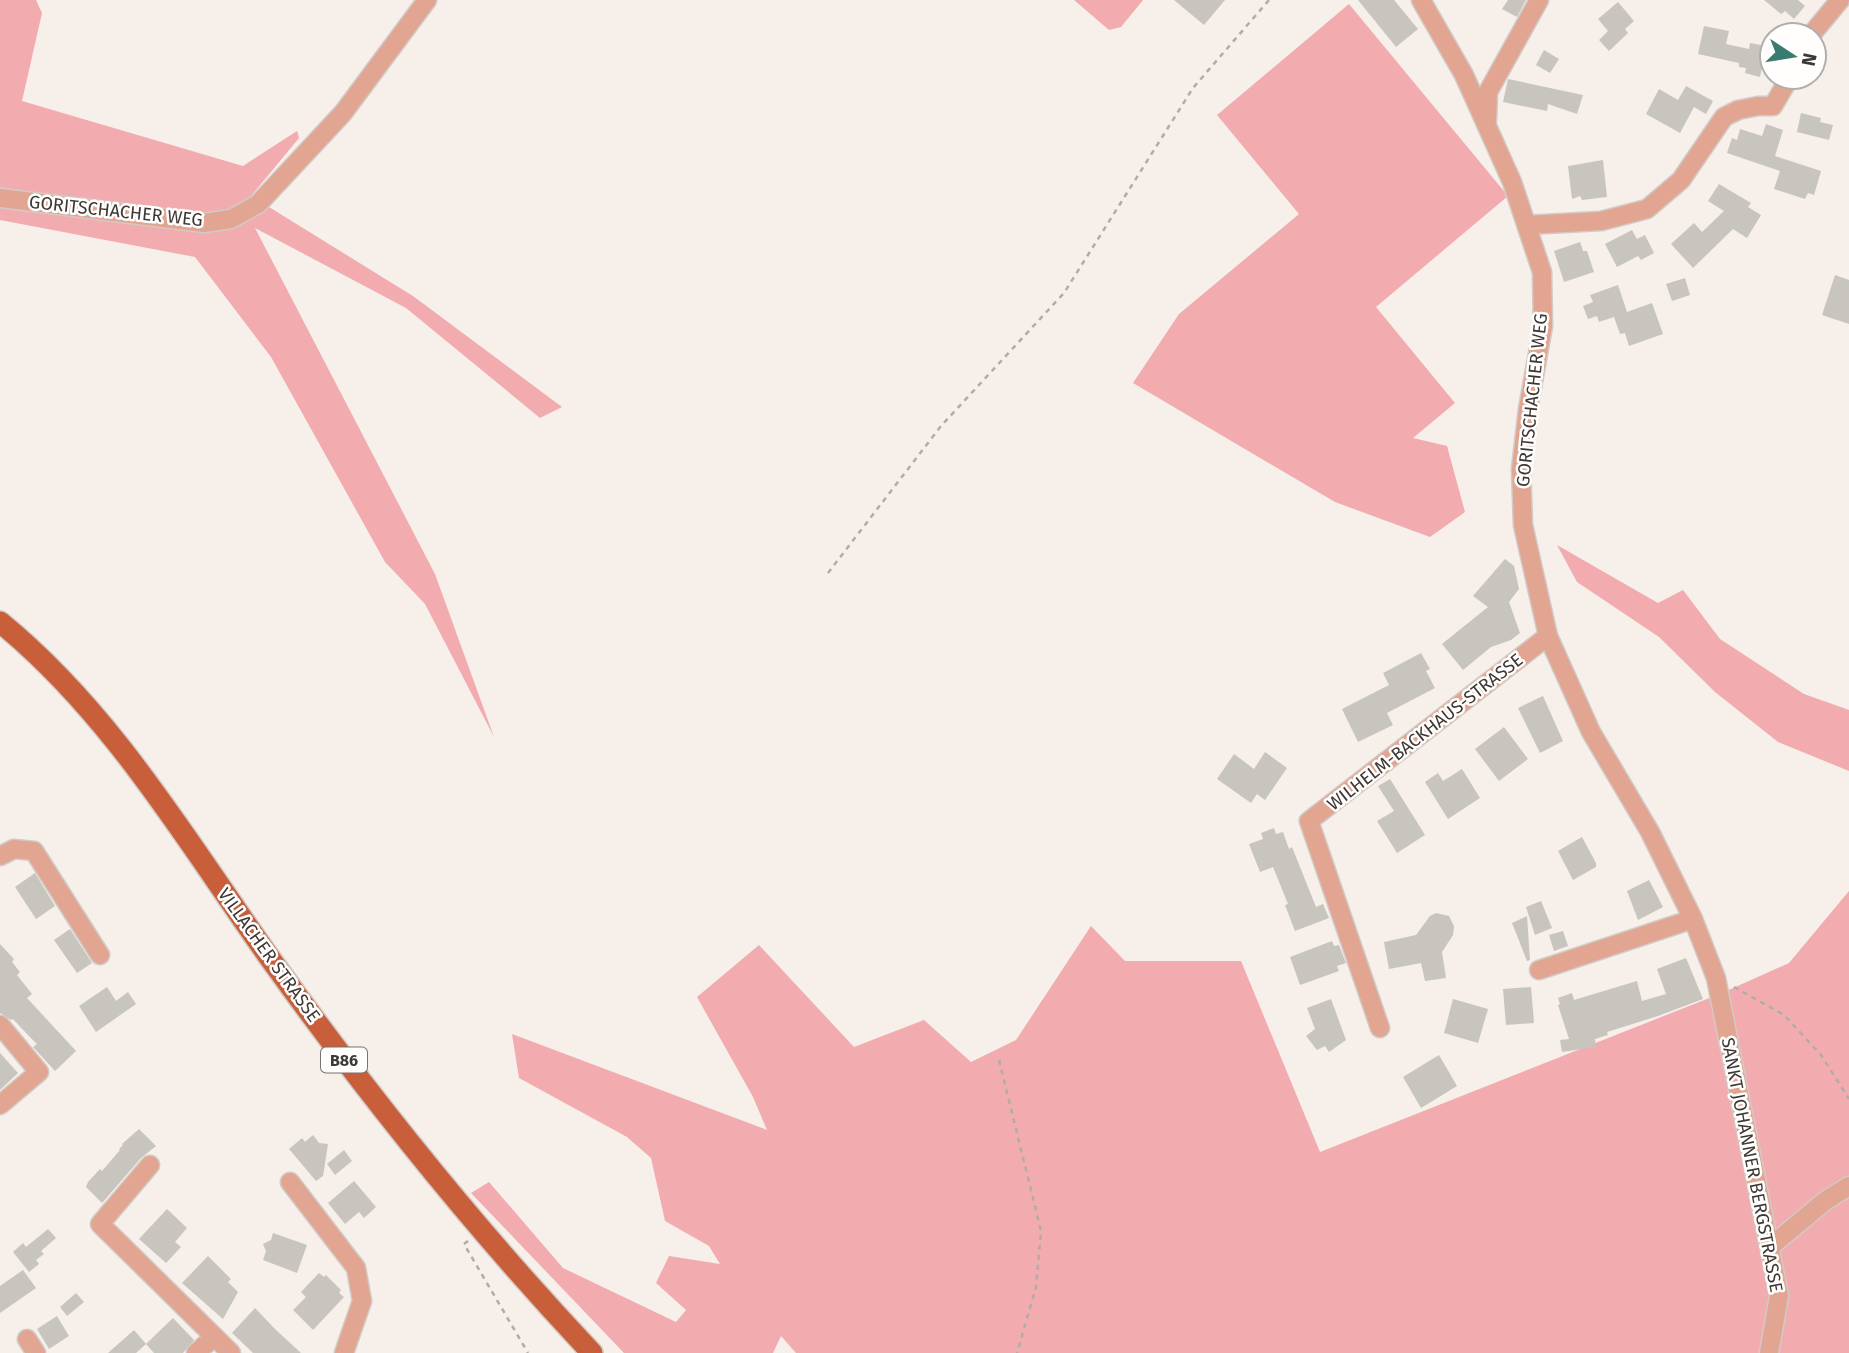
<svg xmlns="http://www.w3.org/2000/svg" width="1849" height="1353" viewBox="0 0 1849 1353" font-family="'Fira Sans',sans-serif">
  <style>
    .green { fill: #f2acb0 }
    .building { fill: #c8c5be }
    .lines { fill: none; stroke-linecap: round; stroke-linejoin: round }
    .minor-casing { stroke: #d1cac6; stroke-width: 21 }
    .major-casing { stroke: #d1cac6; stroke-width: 24 }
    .path { stroke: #b1aca8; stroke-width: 2.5; stroke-dasharray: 5 5; stroke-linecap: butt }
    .minor { stroke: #e1a591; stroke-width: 18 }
    .major { stroke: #c95f3a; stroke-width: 21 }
    .labels { text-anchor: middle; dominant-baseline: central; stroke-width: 5; stroke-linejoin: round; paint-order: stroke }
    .shield { fill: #fffefc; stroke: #767371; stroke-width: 2 }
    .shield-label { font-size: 16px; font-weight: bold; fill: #3b3836 }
    .street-label { font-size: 18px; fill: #3b3836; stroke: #fffefc }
  </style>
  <rect width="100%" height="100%" fill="#f6efea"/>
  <g class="green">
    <path d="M0,0H36L42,13L22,101L243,166L297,131L299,138L251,196L413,296L562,407L540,418L406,308L255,228L435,574L494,737L425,604L385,562L271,357L195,257L0,220Z"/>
    <path d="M1074,0H1143L1121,27L1109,30Z"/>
    <path d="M1349,4L1508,196L1376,307L1455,403L1413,438L1447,446L1465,512L1430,537L1335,502L1133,383L1179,314L1299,214L1217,115Z"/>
    <path d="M1557,545L1658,603L1683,590L1720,639L1804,694L1849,710V771L1778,742L1715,692L1659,637L1577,582Z"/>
    <path d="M1849,891V1353H796L781,1336L773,1353H624L471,1193L489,1182L563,1268L676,1322L686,1310L656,1283L669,1256L720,1264L709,1246L665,1221L651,1158L627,1137L519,1078L512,1034L767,1130L753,1097L697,997L759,945L854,1047L924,1020L971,1062L1016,1040L1091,926L1125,961H1241L1320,1152L1722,993L1789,963Z"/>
  </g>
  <g class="building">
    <path d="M1174,0H1225L1204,25Z"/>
    <path d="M1358,0H1394L1418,29L1396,47Z"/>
    <path d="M1508,0H1526L1517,17L1502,9Z"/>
    <path d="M1764,0H1798L1805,6L1794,19L1785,11L1781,14Z"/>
    <path d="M1618,2L1634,21L1625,29L1628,33L1609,51L1599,40L1608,31L1598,19Z"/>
    <path d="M1704,26L1729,31L1726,44L1749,49L1750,43L1766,46L1760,77L1745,73L1746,68L1739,67V63L1698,54Z"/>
    <path d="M1544,50L1559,59L1550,73L1536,65Z"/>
    <path d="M1508,79L1583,95L1577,114L1548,104L1547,111L1503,102Z"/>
    <path d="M1686,86L1713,101L1706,114L1694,107L1680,133L1646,114L1659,89L1678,100Z"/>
    <path d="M1801,113L1821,118L1820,122L1833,125L1829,140L1797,132Z"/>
    <path d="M1766,124L1783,130L1775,156L1821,171L1814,195L1808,193L1805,199L1774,189L1780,171L1727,153L1732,138L1737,140L1740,129L1762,136Z"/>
    <path d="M1603,160L1607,197L1582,200L1580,196L1572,199L1568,166Z"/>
    <path d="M1719,184L1751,203L1748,207L1761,215L1747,238L1733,229L1693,268L1671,244L1694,223L1702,232L1724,211L1708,201Z"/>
    <path d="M1632,230L1637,239L1645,235L1654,253L1641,260L1638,256L1617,267L1605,244Z"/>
    <path d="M1580,242L1583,251H1587L1594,272L1564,282L1554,251Z"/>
    <path d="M1835,275L1849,280V324L1822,315Z"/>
    <path d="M1685,278L1690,295L1672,301L1666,284Z"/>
    <path d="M1618,285L1627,312L1652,303L1663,334L1629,346L1625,333L1620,334L1614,317L1599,322L1597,316L1588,319L1583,306L1593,302L1590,295Z"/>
    <path d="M1505,559L1514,566L1519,589L1509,602L1520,633L1511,640L1491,647L1463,670L1442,644L1488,607L1473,596Z"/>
    <path d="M1421,653L1430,669L1426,671L1435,688L1387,713L1393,725L1358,742L1342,709L1389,685L1383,673Z"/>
    <path d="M1543,696L1563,741L1540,753L1518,708Z"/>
    <path d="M1504,727L1528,759L1499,781L1475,749Z"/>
    <path d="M1265,752L1287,768L1265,800L1257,794L1251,803L1217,779L1234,754L1254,769Z"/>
    <path d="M1462,769L1480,798L1448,819L1425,782L1438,773L1443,781Z"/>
    <path d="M1390,779L1425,835L1397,853L1377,821L1394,811L1378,786Z"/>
    <path d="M1274,828L1276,834L1283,832L1289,849L1292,847L1316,907L1323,904L1329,918L1295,931L1285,905L1288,904L1273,867L1260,872L1249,844L1263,839L1261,833Z"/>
    <path d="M1582,837L1596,863V867L1573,880L1558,851Z"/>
    <path d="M35,873L55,906L36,919L15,887Z"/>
    <path d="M1649,880L1663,907L1638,920L1627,891Z"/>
    <path d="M1541,901L1552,928L1535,935L1526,907Z"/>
    <path d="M1436,913L1449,916L1454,926L1453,935L1442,952L1446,978L1425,981L1421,963L1389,969L1384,942L1416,935L1430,916Z"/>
    <path d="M1527,916L1530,960L1527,961L1512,923Z"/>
    <path d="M70,929L92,963L77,973L54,940Z"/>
    <path d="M1563,931L1568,946L1554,951L1549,935Z"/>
    <path d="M1332,941L1334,946L1339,945L1346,963L1337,966L1339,971L1300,985L1290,957Z"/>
    <path d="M0,944L14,959L12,962L20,972L17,975L32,994L27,998L76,1051L55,1071L33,1047L37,1044L26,1033L13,1019L11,1020L0,1013Z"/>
    <path d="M1686,958L1703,999L1658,1016L1607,1032L1608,1035L1595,1039L1596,1047L1562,1052L1560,1040L1569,1039L1558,1005L1560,1004L1558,998L1572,993L1574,1000L1637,981L1642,1001L1666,994L1657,969Z"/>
    <path d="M107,987L116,1001L128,992L136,1004L96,1032L79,1006Z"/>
    <path d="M1531,987L1534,1023L1506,1025L1503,989Z"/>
    <path d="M1331,999L1346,1040L1329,1052L1325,1046L1317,1050L1306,1036L1315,1029L1307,1008Z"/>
    <path d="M1453,999L1488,1009L1478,1043L1444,1033Z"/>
    <path d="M0,1053L18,1073L0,1090Z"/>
    <path d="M1439,1055L1457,1086L1421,1108L1403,1077Z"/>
    <path d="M139,1129L156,1146L141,1158L102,1203L86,1187L88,1182L100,1169L102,1171L120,1150L119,1149L123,1145L122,1144Z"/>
    <path d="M313,1135L319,1143L328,1144L323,1176L316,1181L289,1149L302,1138L305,1142Z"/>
    <path d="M344,1150L352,1161L335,1175L327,1164Z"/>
    <path d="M354,1181L376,1207L364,1218L359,1212L345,1224L328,1203Z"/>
    <path d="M167,1209L187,1228L175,1242L181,1247L166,1263L139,1239Z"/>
    <path d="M48,1229L56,1238L41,1251L44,1254L36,1260L39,1264L29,1272L13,1252L23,1243L26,1247Z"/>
    <path d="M273,1233L307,1245L297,1273L263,1260L266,1251L263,1244L271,1240Z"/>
    <path d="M208,1256L231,1279L228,1282L238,1292L223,1319L182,1283Z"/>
    <path d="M23,1270L36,1288L0,1313V1286Z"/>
    <path d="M319,1273L324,1277L326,1275L341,1290L339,1293L344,1297L313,1330L293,1310L306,1297L301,1292Z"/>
    <path d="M76,1293L84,1302L67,1316L60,1307Z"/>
    <path d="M255,1308L276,1330L301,1353H253L232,1333Z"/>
    <path d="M57,1316L69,1336L49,1349L37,1329Z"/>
    <path d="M173,1318L194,1340L183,1353H154L146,1344L136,1353H108L134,1330L146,1344Z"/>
  </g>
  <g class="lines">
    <g class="minor-casing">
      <g id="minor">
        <path d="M1421,0L1464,75L1486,124L1512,182L1542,272L1543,326L1528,409L1521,469L1523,525L1548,636L1591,732L1650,832L1693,919L1716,978L1779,1296L1769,1353"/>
        <path d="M1811,35L1840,0"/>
        <path d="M1487,120L1488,92L1539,0"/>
        <path d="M0,198L204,223L231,219L258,204L343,113L427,0"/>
        <path d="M1527,225L1601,221L1647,209L1681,180L1724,117L1738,110L1758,106H1773L1790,77"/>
        <path d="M0,856L14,849L34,851L100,955"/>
        <path d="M1539,970L1693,919"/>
        <path d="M0,1025L39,1072L0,1105"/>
        <path d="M1380,1028L1309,821L1548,636"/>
        <path d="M150,1165L100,1224L231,1353"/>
        <path d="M290,1182L356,1268L362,1301L344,1353"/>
        <path d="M1770,1247L1825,1201L1849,1186"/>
        <path d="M27,1339L36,1353"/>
        <path d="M196,1353L214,1337"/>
      </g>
    </g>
    <g class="major-casing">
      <path id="major" d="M0,622C114,715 189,845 274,964C372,1100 477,1231 592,1353"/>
    </g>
    <g class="path">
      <path d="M828,573L941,426L1064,293L1193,88L1269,0"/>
      <path d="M1734,987L1784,1015L1821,1055L1849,1099"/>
      <path d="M999,1060L1041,1231L1036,1287L1017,1353"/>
      <path d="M468,1241L464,1244L528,1353"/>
    </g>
    <use href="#minor" class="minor"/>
    <use href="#major" class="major"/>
  </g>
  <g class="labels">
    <rect class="shield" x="321" y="1047.5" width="46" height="25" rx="5"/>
    <g class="shield-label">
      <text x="344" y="1060">B86</text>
    </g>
    <g class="street-label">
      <text transform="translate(116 211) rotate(6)">GORITSCHACHER WEG</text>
      <text transform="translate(1532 400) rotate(-84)">GORITSCHACHER WEG</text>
      <text transform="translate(1425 732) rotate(-38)">WILHELM-BACKHAUS-STRASSE</text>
      <text transform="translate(269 955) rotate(54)">VILLACHER STRASSE</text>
      <text transform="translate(1752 1165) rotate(79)">SANKT JOHANNER BERGSTRASSE</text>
    </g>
  </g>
  <g transform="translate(1793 56) rotate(102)"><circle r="33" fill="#fffefc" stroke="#b1afad" stroke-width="2"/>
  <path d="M0-5L12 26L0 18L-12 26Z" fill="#387c71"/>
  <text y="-10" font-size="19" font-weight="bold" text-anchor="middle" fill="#3b3836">N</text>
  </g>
</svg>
